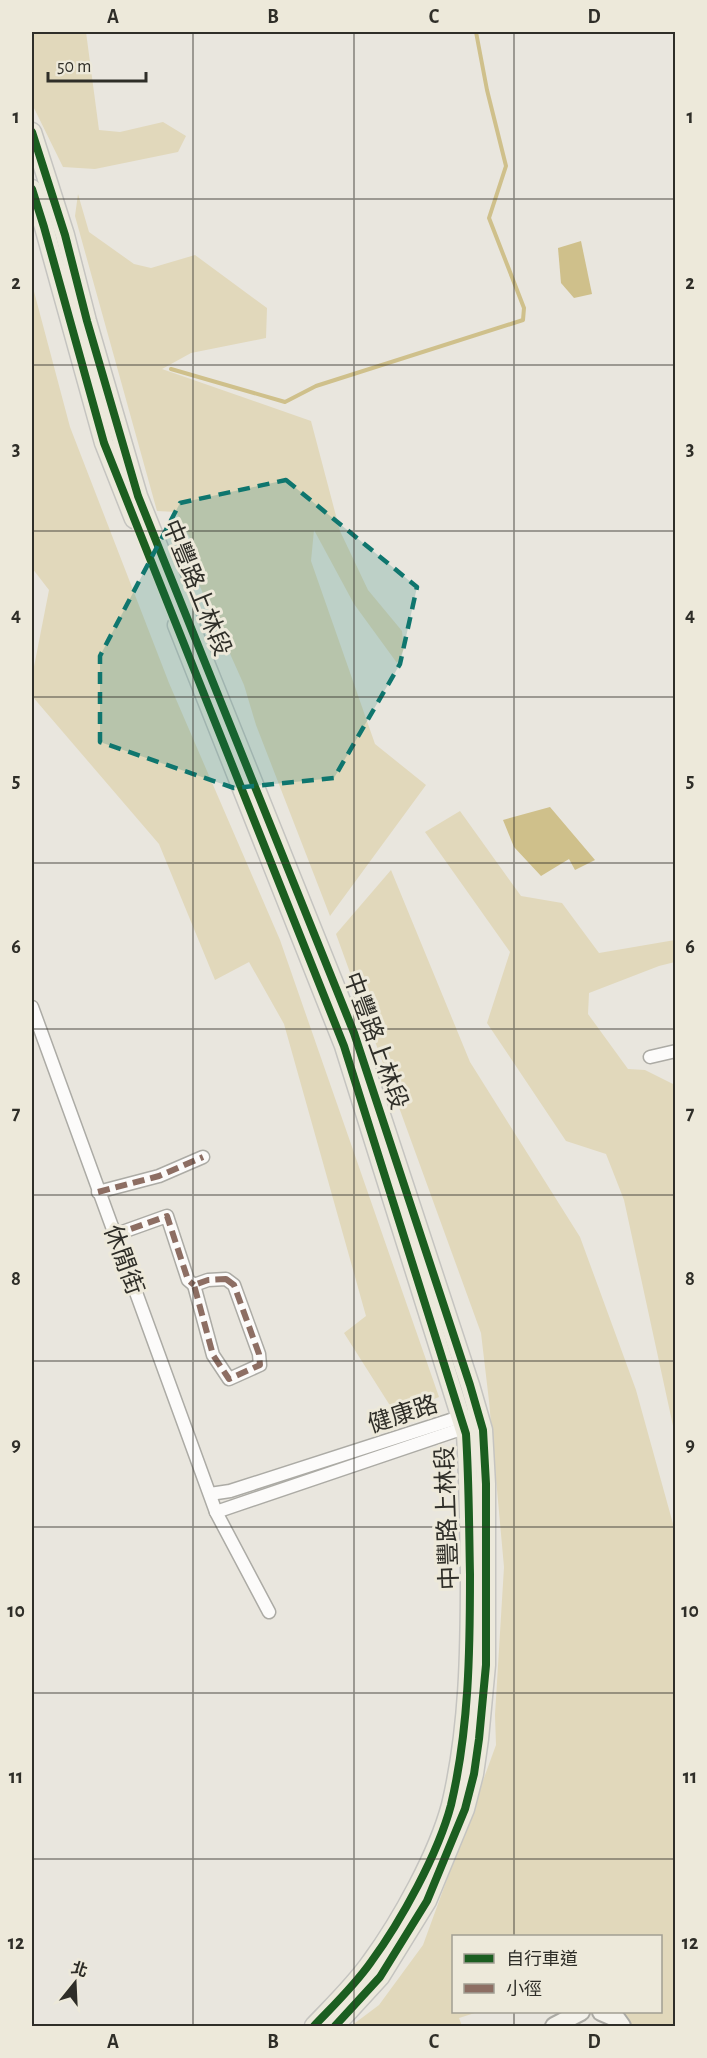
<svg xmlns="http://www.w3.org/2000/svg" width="707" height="2058" viewBox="0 0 707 2058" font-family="'Alegreya Sans','Noto Sans TC',sans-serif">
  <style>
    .green { fill: #e1d8bb }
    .water { fill: #cfc08b }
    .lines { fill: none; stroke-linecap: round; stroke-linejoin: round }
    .stream { stroke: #cfc08b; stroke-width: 4 }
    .street-casing { stroke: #acaba5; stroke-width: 15 }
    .secondary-casing { stroke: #acaba5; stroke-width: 20 }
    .primary-casing { stroke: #c5c4c0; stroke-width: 21 }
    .street { stroke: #fcfbfa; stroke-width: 12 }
    .secondary { stroke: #f4f2eb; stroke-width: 16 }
    .primary { stroke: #ece9dc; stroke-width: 18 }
    .quiet { stroke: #8d6e63; stroke-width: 6; stroke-dasharray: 12 6; stroke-linecap: butt }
    .cycleway-casing { stroke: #ede9da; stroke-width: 11 }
    .cycleway { stroke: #1b5e20; stroke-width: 8 }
    .marked { fill: #0f766e; fill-opacity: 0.2; stroke: #0f766e; stroke-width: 4.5; stroke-dasharray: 12 8; stroke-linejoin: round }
    .grid { fill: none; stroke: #2f2e28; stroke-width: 1.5; stroke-opacity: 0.55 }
    .labels { text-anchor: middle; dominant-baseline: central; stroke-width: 6; stroke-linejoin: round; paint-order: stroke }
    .street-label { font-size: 24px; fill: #2f2e28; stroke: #ede9da }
    .neatline { fill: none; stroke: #2f2e28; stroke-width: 2 }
    .grid-label { font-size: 20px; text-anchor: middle; font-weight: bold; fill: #2f2e28 }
  </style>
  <rect width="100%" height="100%" fill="#e9e6de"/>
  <g class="green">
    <path d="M32,32H86L99,130L120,132L163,122L186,136L178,152L95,169L63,167L32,104Z"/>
    <path d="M78,194L89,232L134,264L151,268L195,255L267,308L266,338L191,353L162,369L311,421L340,531L368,590L402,631L404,649L397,663L354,604L314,530L311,561L375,744L426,785L330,916L256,725L244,685L184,551L191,540L176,512L157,511L75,216Z"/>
    <path d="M32,284L70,427L169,683L280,940L439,1397L396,1415L344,1333L366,1316L284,1024L249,962L215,980L159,844L32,696V677L49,590L32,568Z"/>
    <path d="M460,811L521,896L562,903L599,953L675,940V962L659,966L589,993L588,1014L628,1069L645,1070L675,1085V1435L624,1200L606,1154L566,1141L487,1023L510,952L425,832Z"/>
    <path d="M391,870L470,1062L580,1237L636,1390L675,1531V2026H614L601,2012H660V1936H454V2012H478L459,2018L462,2026H351L379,2005L423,1945L496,1745L495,1715L504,1567L489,1401L481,1333L336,934Z"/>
  </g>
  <g class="water">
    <path d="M581,241L592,294L574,298L561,283L558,248Z"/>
    <path d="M550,807L595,860L575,870L569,859L541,876L514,847L503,820Z"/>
  </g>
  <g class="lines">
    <path class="stream" d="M171,369L285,402L316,386L523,320L524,308L489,218L506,166L487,90L476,32"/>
    <g class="street-casing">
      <g id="street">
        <path d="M32,1007L216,1512L269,1612"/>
        <path d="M650,1057L676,1051"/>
        <path d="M98,1192L159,1176L203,1157"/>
        <path d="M114,1235L167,1216L188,1280L194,1285"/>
        <path d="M226,1279L234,1285L259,1354L260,1365L229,1379L213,1355L194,1285L208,1280Z"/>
        <path d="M210,1494L230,1491L460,1417L467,1416"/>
        <path d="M216,1512L464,1428L470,1423"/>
      </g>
    </g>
    <g class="secondary-casing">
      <g id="secondary">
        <path d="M601,2012L617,2019L622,2026"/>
        <path d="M554,2026L581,2012"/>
      </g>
    </g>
    <g class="primary-casing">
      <g id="primary">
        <path d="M32,132L65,235L87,321L138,496L354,1033L470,1385L483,1430L486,1484V1665L479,1739L474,1774L465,1809L427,1901L380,1977L335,2026"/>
        <path d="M32,189L44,227L104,443L134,519"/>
        <path d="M177,625L344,1046L466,1434C469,1481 469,1527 470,1574C470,1651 469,1729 451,1805C438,1854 401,1921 371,1962C355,1985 333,2006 314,2026"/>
      </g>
    </g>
    <use href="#street" class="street"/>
    <use href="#secondary" class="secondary"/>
    <use href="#primary" class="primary"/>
    <g class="quiet">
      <path d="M98,1192L159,1176L203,1157"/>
      <path d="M114,1235L167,1216L188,1280L194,1285"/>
      <path d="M226,1279L234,1285L259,1354L260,1365L229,1379L213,1355L194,1285L208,1280Z"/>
    </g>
    <g class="cycleway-casing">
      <g id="cycleway">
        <path d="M32,132L65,235L87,321L138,496L354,1033L470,1385L483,1430L486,1484V1665L479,1739L474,1774L465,1809L427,1901L380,1977L335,2026"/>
        <path d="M32,189L44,227L104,443L344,1046L466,1434C469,1481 469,1527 470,1574C470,1651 469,1729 451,1805C438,1854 401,1921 371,1962C355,1985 333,2006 314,2026"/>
      </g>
    </g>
    <use href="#cycleway" class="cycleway"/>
  </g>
  <path class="marked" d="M286,480L417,587L400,664L334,778L234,788L100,742V656L180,503Z"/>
  <path class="grid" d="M193,32V2026M354,32V2026M514,32V1936M32,199H676M32,365H676M32,531H676M32,697H676M32,863H676M32,1029H676M32,1195H676M32,1361H676M32,1527H676M32,1693H676M32,1859H676M514,2012V2026"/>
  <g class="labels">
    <g class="street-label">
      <text transform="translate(196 588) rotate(68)">中豐路上林段</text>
      <text transform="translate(375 1041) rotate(70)">中豐路上林段</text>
      <text transform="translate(123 1260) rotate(70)">休閒街</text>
      <text transform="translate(403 1415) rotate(-18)">健康路</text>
      <text transform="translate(448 1518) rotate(-92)">中豐路上林段</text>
    </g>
  </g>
  <rect width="707" height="2058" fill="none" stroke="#ede9da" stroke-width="66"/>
  <rect x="452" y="1935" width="210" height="78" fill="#ede9da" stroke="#a19e93" stroke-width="1.5"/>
  <rect x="464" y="1954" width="30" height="9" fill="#1b5e20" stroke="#a19e93" stroke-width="1.5"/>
  <text x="506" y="1965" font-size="18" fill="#2f2e28">自行車道</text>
  <rect x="464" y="1984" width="30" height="9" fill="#8d6e63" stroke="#a19e93" stroke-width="1.5"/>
  <text x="506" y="1995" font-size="18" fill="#2f2e28">小徑</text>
  <g transform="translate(75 1983) rotate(18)" stroke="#ede9da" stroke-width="4.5" paint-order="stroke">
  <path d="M0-4.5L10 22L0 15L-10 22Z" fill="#2f2e28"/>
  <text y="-9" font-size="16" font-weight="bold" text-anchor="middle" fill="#2f2e28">北</text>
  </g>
  <path d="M48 72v9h98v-9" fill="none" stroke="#2f2e28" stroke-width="3"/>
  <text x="57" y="72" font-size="18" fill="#2f2e28" stroke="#ede9da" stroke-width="4.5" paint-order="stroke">50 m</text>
  <rect x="33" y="33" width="641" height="1992" class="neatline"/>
  <g class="grid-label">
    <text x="113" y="23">A</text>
    <text x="273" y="23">B</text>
    <text x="434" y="23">C</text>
    <text x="594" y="23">D</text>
    <text x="16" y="123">1</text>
    <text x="690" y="123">1</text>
    <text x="16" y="289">2</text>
    <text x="690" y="289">2</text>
    <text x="16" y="455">3</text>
    <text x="690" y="455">3</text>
    <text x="16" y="621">4</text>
    <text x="690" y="621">4</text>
    <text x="16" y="787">5</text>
    <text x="690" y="787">5</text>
    <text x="16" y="953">6</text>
    <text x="690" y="953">6</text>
    <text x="16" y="1119">7</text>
    <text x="690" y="1119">7</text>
    <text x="16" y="1285">8</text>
    <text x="690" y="1285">8</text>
    <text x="16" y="1451">9</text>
    <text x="690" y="1451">9</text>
    <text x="16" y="1617">10</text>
    <text x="690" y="1617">10</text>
    <text x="16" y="1783">11</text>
    <text x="690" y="1783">11</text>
    <text x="16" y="1949">12</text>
    <text x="690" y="1949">12</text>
    <text x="113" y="2048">A</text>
    <text x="273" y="2048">B</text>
    <text x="434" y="2048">C</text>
    <text x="594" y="2048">D</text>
  </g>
</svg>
